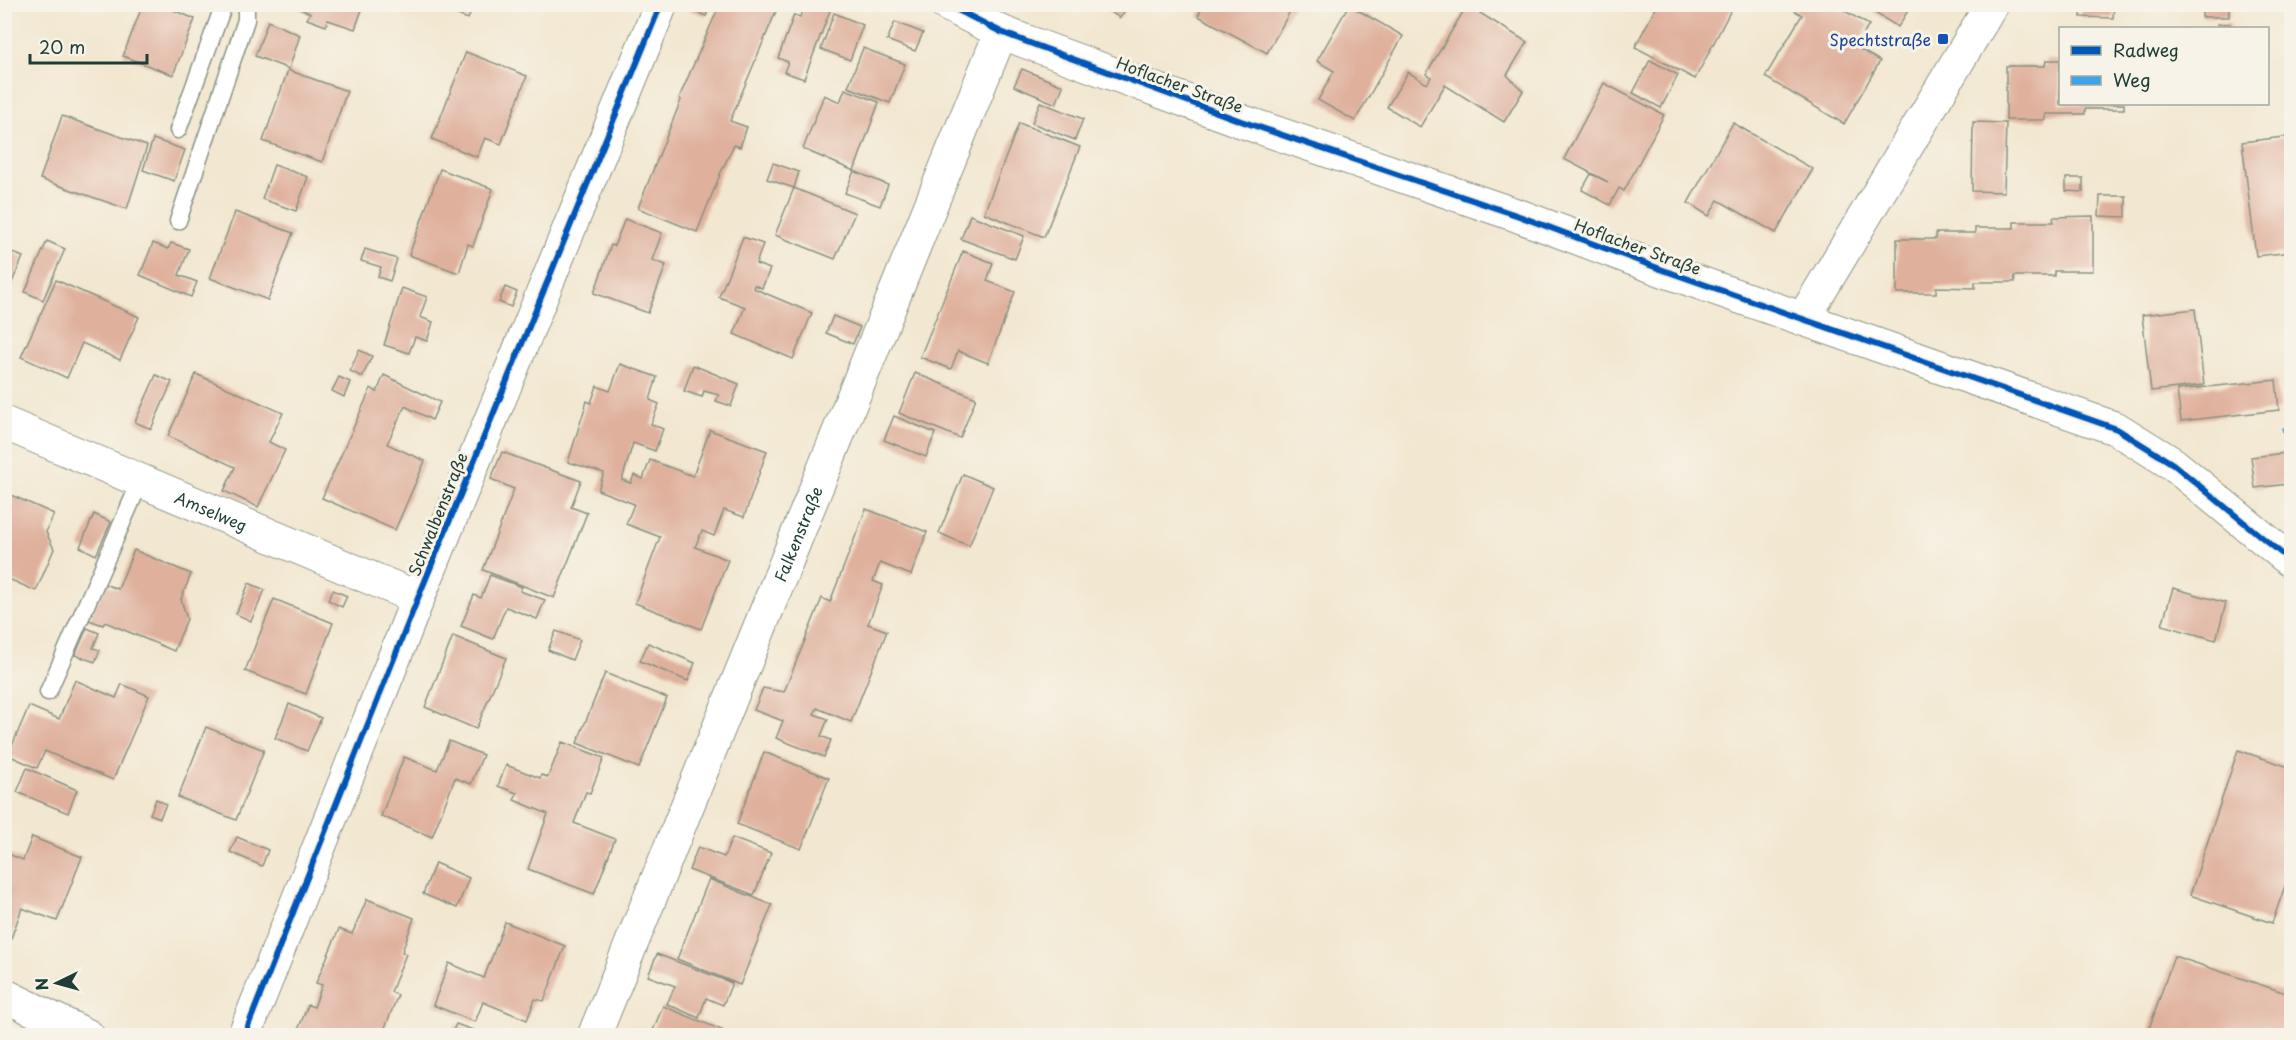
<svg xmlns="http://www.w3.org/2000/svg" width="2296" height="1040" viewBox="0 0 2296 1040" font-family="'Playpen Sans',sans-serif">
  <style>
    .building { fill: #dfb19d }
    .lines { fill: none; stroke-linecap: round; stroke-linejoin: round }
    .lane-casing { stroke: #889282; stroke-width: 19 }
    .street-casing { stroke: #889282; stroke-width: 35 }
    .lane { stroke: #fff; stroke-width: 16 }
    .street { stroke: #fff; stroke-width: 33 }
    .quiet { stroke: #3da4eb; stroke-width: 4.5; stroke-dasharray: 9 4.5; stroke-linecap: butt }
    .cycleway-casing { stroke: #f7f3e8; stroke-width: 10 }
    .cycleway { stroke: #0057b8; stroke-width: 6 }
    .transit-dot { fill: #1a4fb4; stroke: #f7f3e8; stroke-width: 2 }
    .labels { text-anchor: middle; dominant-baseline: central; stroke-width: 6; stroke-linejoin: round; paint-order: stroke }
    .transit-label { font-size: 16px; fill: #164399; stroke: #f7f3e8; text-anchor: end }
    .street-label { font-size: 16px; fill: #1f3d34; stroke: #f7f3e8 }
  </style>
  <rect width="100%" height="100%" fill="#f7f3e8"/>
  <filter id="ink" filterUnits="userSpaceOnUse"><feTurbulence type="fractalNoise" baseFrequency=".0167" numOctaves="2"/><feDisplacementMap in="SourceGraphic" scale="12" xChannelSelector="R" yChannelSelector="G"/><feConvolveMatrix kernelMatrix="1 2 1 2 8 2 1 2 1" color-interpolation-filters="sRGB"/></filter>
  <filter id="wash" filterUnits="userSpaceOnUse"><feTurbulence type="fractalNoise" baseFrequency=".008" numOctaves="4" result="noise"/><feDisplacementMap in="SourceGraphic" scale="24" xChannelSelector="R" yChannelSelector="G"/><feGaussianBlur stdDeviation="1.35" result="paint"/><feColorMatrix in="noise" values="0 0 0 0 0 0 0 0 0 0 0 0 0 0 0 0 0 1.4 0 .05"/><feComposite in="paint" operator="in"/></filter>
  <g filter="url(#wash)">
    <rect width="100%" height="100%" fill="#f2e7d0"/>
    <g id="blocks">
      <g class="building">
        <path d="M143,4H159L195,19L173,75L123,56Z"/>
        <path d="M288,4H364L355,29L328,20L326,26L307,19L310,13Z"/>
        <path d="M453,4L473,7L468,19L450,12Z"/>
        <path d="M688,4H711L706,16L687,9Z"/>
        <path d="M720,4H779L730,121L747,127L740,147L734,145L721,172L697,232L638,208L681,100L679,98Z"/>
        <path d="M805,4H822L831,8L804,79L784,72L788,62L778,58L794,15L800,17Z"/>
        <path d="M1097,4H1129L1120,18Z"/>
        <path d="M1204,4H1294L1267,53L1198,16Z"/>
        <path d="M1658,4H1734L1695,79L1635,47Z"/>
        <path d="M1799,4H1833L1869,25L1856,47L1880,61L1844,124L1765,77L1802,15L1795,11Z"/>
        <path d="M1860,4H1912L1898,27Z"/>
        <path d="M2081,4H2114L2113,18L2081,17Z"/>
        <path d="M2229,4V17H2202V5Z"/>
        <path d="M1349,5L1403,36L1355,121L1318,100L1334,71L1317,61Z"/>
        <path d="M1467,5L1527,42L1507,75L1523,91L1504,122L1445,85L1420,127L1387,107L1408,72L1427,84L1431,77L1426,74Z"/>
        <path d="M834,13L863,25L850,60L821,49Z"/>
        <path d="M268,21L300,35L289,69L255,56Z"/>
        <path d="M895,22L923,33L915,51L887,40Z"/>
        <rect x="2217" y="24" width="13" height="4"/>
        <path d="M863,48L905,64L890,103L848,87Z"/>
        <path d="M466,52L527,76L501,144L485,138L477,157L432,139Z"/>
        <path d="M1650,60L1678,75L1661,108L1633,93Z"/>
        <path d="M2046,60H2060V104H2124V109H2085V114H2046V120H2006V66H2045Z"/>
        <path d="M1022,69L1063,86L1056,104L1014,86Z"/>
        <path d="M288,70L347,91L322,162L263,141Z"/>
        <path d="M1604,83L1664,115L1624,191L1619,188L1610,205L1582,190L1591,174L1608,182L1564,159Z"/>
        <path d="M845,89L879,102L854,171L888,185L880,206L845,193L854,171L803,149L824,95L840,102Z"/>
        <path d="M1040,102L1083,119L1075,140L1032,123Z"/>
        <path d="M62,116L147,146L127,209L40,179Z"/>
        <path d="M1973,122L2006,123L2004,192L1972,191Z"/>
        <path d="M1019,123L1080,147L1044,237L984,213Z"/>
        <path d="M1733,123L1813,169L1776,233L1718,200L1709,216L1688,203Z"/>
        <path d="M2292,136V252L2256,256L2242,142Z"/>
        <path d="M153,139L185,150L174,181L143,170Z"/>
        <path d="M773,163L799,172L794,188L767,179Z"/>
        <path d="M274,165L308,177L296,211L262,199Z"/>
        <path d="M440,169L493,189L473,246L468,244L459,273L409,255Z"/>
        <path d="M2066,178H2083V192L2066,191Z"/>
        <path d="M794,188L855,213L835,259L775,235Z"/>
        <path d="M2100,196H2126V217L2099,216Z"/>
        <path d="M235,212L293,233L268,300L210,278Z"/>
        <path d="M970,215L1024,236L1015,259L961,239Z"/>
        <path d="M2093,216V271H2054V276H2014L2015,282H1975V288L1936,287V293H1897V239H1936V233H1975V228H2014V222H2054L2053,217Z"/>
        <path d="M625,219L662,233L652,260L666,265L648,313L594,293L611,245L614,246Z"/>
        <path d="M743,237L763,244L756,264L770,269L762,288L754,285L753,288L812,313L793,359L734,334L745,307L719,297Z"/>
        <path d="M47,241L65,249L43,300L25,292Z"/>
        <path d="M153,243L168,249L171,243L189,249L179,275L197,282L191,297L140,275Z"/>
        <path d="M4,249L23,257L4,301Z"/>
        <path d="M365,249L397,259L390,281L378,277L381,267L361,261Z"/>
        <path d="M963,251L993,263L987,281L1015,292L988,363L958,351L951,369L920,357Z"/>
        <path d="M56,280L139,317L120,360L82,343L67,378L21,357Z"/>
        <path d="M505,287L517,292L511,307L499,302Z"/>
        <path d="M402,288L427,297L420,317L433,322L427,341L415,337L409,353L384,345Z"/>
        <path d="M2195,309L2204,385L2151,391L2142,315Z"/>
        <path d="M833,316L860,327L853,344L826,333Z"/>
        <path d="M359,350L372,356L362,377L350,371Z"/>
        <path d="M620,364L657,377L650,400L659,404L651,424L663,429L655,451L633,443L622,480L631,483L634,475L643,479L650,460L693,476L710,430L767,451L744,517L724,510L714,536L702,531L695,547L728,560L701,629L635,603L660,537L626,524L634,504L598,490L604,473L568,462L587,401L591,403L597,386L610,391Z"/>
        <path d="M693,365L739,384L731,406L716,401L719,395L704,391L702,397L684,391Z"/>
        <path d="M915,373L976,398L960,438L899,413Z"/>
        <path d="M196,374L283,413L269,442L285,450L258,507L224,491L235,467L168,436Z"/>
        <path d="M156,375L172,382L151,429L135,422Z"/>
        <path d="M384,375L440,402L432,420L405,406L387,444L425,461L395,530L322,498L371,388L377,392Z"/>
        <path d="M339,377L350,382L344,397L332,391Z"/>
        <path d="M2276,380L2279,410L2181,421L2177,390Z"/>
        <path d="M894,416L935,433L926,457L884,440Z"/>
        <path d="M502,452L581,481L571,507L587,513L554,598L483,570L514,489L491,479Z"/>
        <path d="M2285,453L2288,484L2255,488L2251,457Z"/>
        <path d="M963,474L993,487L969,546L939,533Z"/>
        <path d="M4,492L54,514L46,532L54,549L36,591L4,577Z"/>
        <path d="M866,509L927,532L911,575L880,563L873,581L883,585L868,624L887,631L851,722L817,708L814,714L828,719L821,736L831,740L824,757L776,738L783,721L754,710L763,688L784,692L822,598L830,602Z"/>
        <path d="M94,514L111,522L96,555L80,547Z"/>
        <path d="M134,550L191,574L181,599L187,619L174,651L105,622L103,625L89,620L104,584L118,589Z"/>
        <path d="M490,575L522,587L520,591L545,600L537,619L506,607L493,639L461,626L474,595L481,598Z"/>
        <path d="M249,583L265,590L251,621L236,614Z"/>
        <path d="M2173,588L2226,603L2216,640L2162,625Z"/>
        <path d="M333,590L347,596L342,607L328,600Z"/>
        <path d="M274,599L333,623L306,694L245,671Z"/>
        <path d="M87,628L99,633L93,648L100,650L95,662L75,655Z"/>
        <path d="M556,631L580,640L572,660L548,650Z"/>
        <path d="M453,636L506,658L476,729L425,707Z"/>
        <path d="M648,643L695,663L688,681L640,661Z"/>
        <path d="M605,673L667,698L639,768L577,743Z"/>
        <path d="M75,680L116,698L122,684L149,696L113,780L45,751L37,768L8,755L29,706L59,719Z"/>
        <path d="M289,704L321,718L307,751L275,738Z"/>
        <path d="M206,727L264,750L236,820L178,797Z"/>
        <path d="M449,741L483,755L471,784L455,778L432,837L381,816L404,757L437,770Z"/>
        <path d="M562,742L604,758L590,793L586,792L574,823L615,839L594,894L528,869L548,814L514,800L517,793L498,786L506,765L540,778L541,775L548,777Z"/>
        <path d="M2238,750L2292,768V866L2272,923L2190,895Z"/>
        <path d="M764,752L829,778L801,849L737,824Z"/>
        <path d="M27,768L77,790L68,813L17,792Z"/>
        <path d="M156,799L166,804L160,818L150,814Z"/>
        <path d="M32,837L82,857L57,921L22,908L10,941L4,939V864L8,854L23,860Z"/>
        <path d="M237,837L268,850L262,866L230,852Z"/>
        <path d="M732,838L771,853L754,895L689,870L698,847L724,857Z"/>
        <path d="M435,863L469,878L457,908L423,894Z"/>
        <path d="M709,879L772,905L740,985L677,959Z"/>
        <path d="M367,899L414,918L402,952L406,954L391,992L398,995L382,1035H351L340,1031L338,1035H296L308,1005L314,1007L322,985L316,983L339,929L352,934Z"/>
        <path d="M505,922L565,946L544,1001L535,999L527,1020L483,1002L475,1022L433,1005L449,963L484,978Z"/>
        <path d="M657,954L732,983L723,1005L706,998L699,1018L667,1004L675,986L648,976Z"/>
        <path d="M2174,956L2292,995V1035H2147Z"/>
        <path d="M663,1006L722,1030L719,1035H651Z"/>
        <path d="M456,1024L487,1035H451Z"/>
      </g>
    </g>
  </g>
  <g filter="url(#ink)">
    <use href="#blocks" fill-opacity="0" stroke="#889282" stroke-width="1.5"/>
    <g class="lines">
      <g class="lane-casing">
        <g id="lane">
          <path d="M178,130L224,4"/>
          <path d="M178,221L246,20V4"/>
          <path d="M48,692L140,482"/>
        </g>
      </g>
      <g class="street-casing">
        <g id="street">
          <path d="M946,4L1001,32L1027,42L1241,121L1519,216L1663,270L2117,429L2173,464L2292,562"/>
          <path d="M1803,319L1992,4"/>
          <path id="s1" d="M4,423L418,598"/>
          <path d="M4,995L88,1036"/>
          <path d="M244,1036L418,598L661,4"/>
          <path id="s2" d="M594,1036L1001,32"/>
        </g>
      </g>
      <use href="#lane" class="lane"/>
      <use href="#street" class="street"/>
      <g class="quiet">
        <path d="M2287,325L2292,367"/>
        <path d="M2282,430L2292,429"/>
      </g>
      <g class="cycleway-casing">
        <g id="cycleway">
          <path d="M946,4L1001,32L1027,42L1241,121L1519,216L1663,270L2117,429L2173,464L2292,562"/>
          <path d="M244,1036L418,598L661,4"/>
        </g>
      </g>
      <use href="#cycleway" class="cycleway"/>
    </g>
  </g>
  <rect class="transit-dot" x="1937" y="33" width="12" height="12" rx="3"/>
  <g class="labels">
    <g class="transit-label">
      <text x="1931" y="39">Spechtstraße</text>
    </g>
    <g class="street-label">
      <text transform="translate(1180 84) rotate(20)">Hoflacher Straße</text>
      <text transform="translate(1638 246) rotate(20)">Hoflacher Straße</text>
      <text stroke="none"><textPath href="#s1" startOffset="225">Amselweg</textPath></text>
      <text transform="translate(437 514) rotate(-68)">Schwalbenstraße</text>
      <text stroke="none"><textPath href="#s2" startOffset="542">Falkenstraße</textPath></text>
    </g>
  </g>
  <rect width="2296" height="1040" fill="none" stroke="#f7f3e8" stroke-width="24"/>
  <rect x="2059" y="27" width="210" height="78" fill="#f7f3e8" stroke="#a1aaa0" stroke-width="1.5"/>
  <rect x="2071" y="46" width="30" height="9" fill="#0057b8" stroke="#a1aaa0" stroke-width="1.5"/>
  <text x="2113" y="57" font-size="18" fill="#1f3d34">Radweg</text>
  <rect x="2071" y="76" width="30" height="9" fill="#3da4eb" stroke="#a1aaa0" stroke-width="1.5"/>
  <text x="2113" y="87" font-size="18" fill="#1f3d34">Weg</text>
  <g transform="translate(57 983) rotate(265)" stroke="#f7f3e8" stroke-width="4.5" paint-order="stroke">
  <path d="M0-4.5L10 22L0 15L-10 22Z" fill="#1f3d34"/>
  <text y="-9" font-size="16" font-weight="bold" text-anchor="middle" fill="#1f3d34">N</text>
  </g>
  <path d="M30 54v9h117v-9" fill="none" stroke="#1f3d34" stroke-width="3"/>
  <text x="39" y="54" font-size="18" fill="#1f3d34" stroke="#f7f3e8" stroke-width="4.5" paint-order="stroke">20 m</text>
</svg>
